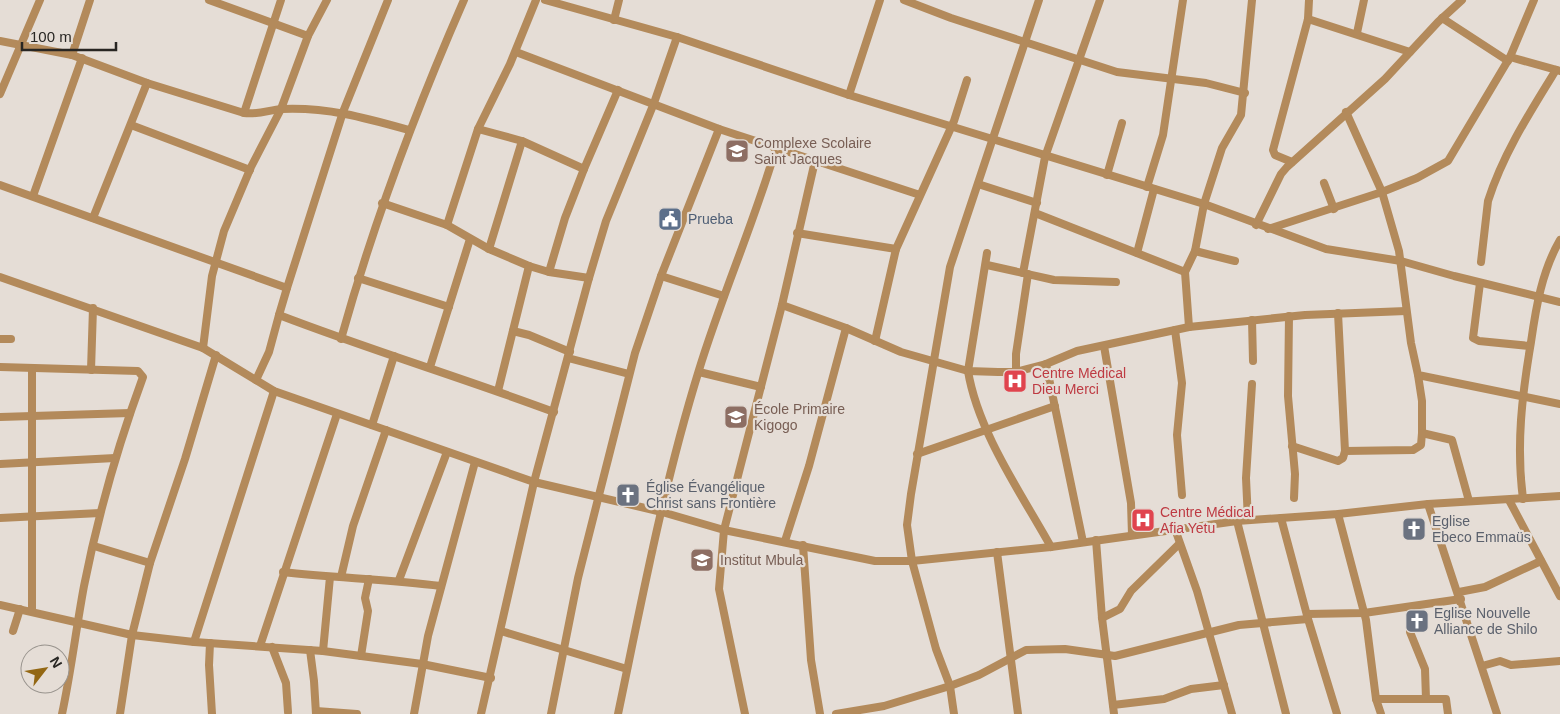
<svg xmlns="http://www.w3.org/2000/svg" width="1560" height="714" viewBox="0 0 1560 714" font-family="Arial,sans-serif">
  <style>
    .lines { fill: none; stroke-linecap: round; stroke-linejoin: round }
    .minor { stroke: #b38a5b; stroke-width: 8 }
    .labels { text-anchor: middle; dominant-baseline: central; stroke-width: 4.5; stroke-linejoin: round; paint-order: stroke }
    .education-label { font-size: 14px; fill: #785e54; stroke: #e5ddd6; text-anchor: start }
    .service-label { font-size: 14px; fill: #4e5e75; stroke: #e5ddd6; text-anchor: start }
    .health-label { font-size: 14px; fill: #be3a42; stroke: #e5ddd6; text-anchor: start }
    .worship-label { font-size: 14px; fill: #5b616d; stroke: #e5ddd6; text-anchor: start }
  </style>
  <rect width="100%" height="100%" fill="#e5ddd6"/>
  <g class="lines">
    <g class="minor">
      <path d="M209,0L308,36"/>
      <path d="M545,0L677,37L849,95L1204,204L1326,249L1401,261L1454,276L1560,302"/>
      <path d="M904,0L951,18L1117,72L1206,83L1245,93"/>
      <path d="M1442,18L1508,61"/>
      <path d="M1308,19L1410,52"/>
      <path d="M614,20L619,0"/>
      <path d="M1357,33L1364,0"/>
      <path d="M0,41L72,55L147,83L244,113C258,115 269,110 282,109C328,107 366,118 409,130"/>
      <path d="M516,52L719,129L920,195"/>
      <path d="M72,55L90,0"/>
      <path d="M1510,57L1560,71"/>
      <path d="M0,94L40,0"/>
      <path d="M849,95L880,0"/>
      <path d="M1346,112L1382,192L1399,251L1411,343L1418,375L1560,404"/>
      <path d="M244,113L281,0"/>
      <path d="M131,125L250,170"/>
      <path d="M478,129L522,141L584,169"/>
      <path d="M1292,162L1275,155L1273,150L1308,19L1309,0"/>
      <path d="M1107,175L1122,123"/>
      <path d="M1324,183L1334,209"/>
      <path d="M978,184L1037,203"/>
      <path d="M0,185L287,288L279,315C370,350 463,378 554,412"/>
      <path d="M1147,187L1163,135L1183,0"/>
      <path d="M33,196L82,58"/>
      <path d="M382,203L447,225L489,249L529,266L549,272L589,278"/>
      <path d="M1035,213L1185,272"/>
      <path d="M93,218L147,83"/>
      <path d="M447,225L478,129L510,64L536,0"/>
      <path d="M1256,225L1281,174L1287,167L1385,79L1438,22L1462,0"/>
      <path d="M1268,229L1382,192L1417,178L1448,161L1510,57L1534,0"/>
      <path d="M797,233L896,249"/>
      <path d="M489,249L522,141"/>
      <path d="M1195,251L1235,261"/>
      <path d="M987,253L968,371C978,432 1021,493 1051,547"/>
      <path d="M1137,253L1154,189"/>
      <path d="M1481,262L1488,201C1503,154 1530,112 1556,70"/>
      <path d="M987,265L1054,280L1116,282"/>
      <path d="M549,272L565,218L584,169L618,90"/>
      <path d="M1023,273L1045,157L1100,0"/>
      <path d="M661,276L724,296"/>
      <path d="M0,277L203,348L274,391L534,482L662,512L724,530L875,561H912L1051,547L1237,521L1338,514L1428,504L1560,496"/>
      <path d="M358,278L449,307"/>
      <path d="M1480,283L1473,338L1479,341L1530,346"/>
      <path d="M287,288L343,112L388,0"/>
      <path d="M782,305L846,328L901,352L968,371L998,372H1016L1046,364L1077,351L1189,327L1305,315L1406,311"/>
      <path d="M1338,313L1345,451"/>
      <path d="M1289,316L1288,396L1295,474L1294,498"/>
      <path d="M1252,320L1253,361"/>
      <path d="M1189,327L1185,272L1195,251L1204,204L1222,148L1241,115L1252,0"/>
      <path d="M1175,330L1182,383L1177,435L1182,495"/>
      <path d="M513,331L529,335L570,352"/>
      <path d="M0,339H11"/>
      <path d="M341,339C374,221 415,112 464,0"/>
      <path d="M875,341L896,249L954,121L967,80"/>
      <path d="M1104,346L1131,503L1132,535"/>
      <path d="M203,348L212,276L224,231L251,167L281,109L308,36L327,0"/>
      <path d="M568,358L629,374"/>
      <path d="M1046,364L1083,542"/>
      <path d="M0,367L138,371L143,377C118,445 98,515 84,586C76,629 71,672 62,714"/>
      <path d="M430,367L470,239"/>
      <path d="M91,370L93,308"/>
      <path d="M699,372L761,387"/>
      <path d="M1016,372V354L1028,274"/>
      <path d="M1418,375L1422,401V433L1452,440L1469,501"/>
      <path d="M256,380L269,352L279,315"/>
      <path d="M498,391L529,266"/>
      <path d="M0,417L130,413"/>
      <path d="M372,425L394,356"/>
      <path d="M1292,446L1338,461L1343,458L1345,451L1413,450L1421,445L1422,433"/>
      <path d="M917,454L1055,406"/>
      <path d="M0,464L115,458"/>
      <path d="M1523,499C1516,445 1522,395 1531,342C1536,307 1542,271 1560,240"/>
      <path d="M1509,500L1560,596"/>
      <path d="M1428,504L1497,714"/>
      <path d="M1338,514L1366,620L1376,699L1381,714"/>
      <path d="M0,518L100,513"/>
      <path d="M1281,518L1308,619L1337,714"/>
      <path d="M1248,520L1246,478L1252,384"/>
      <path d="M1237,521L1286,714"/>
      <path d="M1175,529L1197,591L1232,714"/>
      <path d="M1096,540L1102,618L1114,714"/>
      <path d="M785,541L809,466L846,328"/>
      <path d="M803,545L811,660L820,714"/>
      <path d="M94,546L150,563"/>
      <path d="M997,552L1018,714"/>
      <path d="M283,572C335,578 388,579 441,586"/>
      <path d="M341,577L353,526L386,430"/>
      <path d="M399,580L447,452"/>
      <path d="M1459,592L1485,587L1541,561"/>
      <path d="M0,605L132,635L194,642L323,651L422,664L491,678"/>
      <path d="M1411,607L1410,632L1425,669L1426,699"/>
      <path d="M32,611V369"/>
      <path d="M1307,614L1364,613L1461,599"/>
      <path d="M1102,618L1120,609L1131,591L1179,544"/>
      <path d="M13,631L20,609"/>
      <path d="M501,631L627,669"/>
      <path d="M194,642L274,391"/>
      <path d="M210,643L209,665L212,714"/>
      <path d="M260,646L337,414"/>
      <path d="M272,647L286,683L288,712"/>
      <path d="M310,650L314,681L316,714"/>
      <path d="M323,651L330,577"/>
      <path d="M361,656L368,611L365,598L369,579"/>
      <path d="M1482,666L1500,661L1511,665L1560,661"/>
      <path d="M1376,699H1446L1448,714"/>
      <path d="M1113,705L1164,699L1191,689L1224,685"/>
      <path d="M316,711L357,714"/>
      <path d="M120,714L132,635L150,563L185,459L216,355"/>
      <path d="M414,714L428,636L475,462"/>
      <path d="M481,714L534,482L589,278L606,221L654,103L677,37"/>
      <path d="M551,714L578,578L635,353L661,276L719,129"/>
      <path d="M618,714C642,599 664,483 699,370C722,295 754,223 776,148"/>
      <path d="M745,714L719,589L724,530L782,305L815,161"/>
      <path d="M836,714L884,706L950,686L979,675L1026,650L1065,649L1115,656L1239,625L1308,619"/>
      <path d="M954,714L950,686L936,649L912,561L907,525L911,494L950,267L1039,0"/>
    </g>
  </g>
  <defs>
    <g id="school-square" transform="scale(1.25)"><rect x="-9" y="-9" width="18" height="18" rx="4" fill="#8d6e63" stroke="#e5ddd6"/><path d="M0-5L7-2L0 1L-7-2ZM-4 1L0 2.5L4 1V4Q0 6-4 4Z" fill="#fff"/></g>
    <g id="civic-square" transform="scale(1.25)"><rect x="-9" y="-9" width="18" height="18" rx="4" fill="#5c6f8a" stroke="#e5ddd6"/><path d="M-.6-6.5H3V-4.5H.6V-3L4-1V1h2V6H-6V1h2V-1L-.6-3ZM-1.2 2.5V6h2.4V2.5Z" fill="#fff"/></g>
    <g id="hospital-square" transform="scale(1.25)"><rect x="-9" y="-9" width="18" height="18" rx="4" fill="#e0444e" stroke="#e5ddd6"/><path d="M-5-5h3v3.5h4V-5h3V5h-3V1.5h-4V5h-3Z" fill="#fff"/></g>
    <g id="church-square" transform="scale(1.25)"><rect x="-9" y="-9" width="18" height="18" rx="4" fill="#6b7280" stroke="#e5ddd6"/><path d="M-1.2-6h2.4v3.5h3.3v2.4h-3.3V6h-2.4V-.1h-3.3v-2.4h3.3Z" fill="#fff"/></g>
  </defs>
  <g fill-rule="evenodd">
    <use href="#school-square" x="737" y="151"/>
    <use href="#civic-square" x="670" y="219"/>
    <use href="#hospital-square" x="1015" y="381"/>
    <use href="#school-square" x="736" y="417"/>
    <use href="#church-square" x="628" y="495"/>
    <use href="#hospital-square" x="1143" y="520"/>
    <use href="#church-square" x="1414" y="529"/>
    <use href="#school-square" x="702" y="560"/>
    <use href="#church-square" x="1417" y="621"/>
  </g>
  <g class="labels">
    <g class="education-label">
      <text x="754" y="143">Complexe Scolaire<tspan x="754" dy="16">Saint Jacques</tspan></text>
      <text x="754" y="409">École Primaire<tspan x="754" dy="16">Kigogo</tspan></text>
      <text x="720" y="560">Institut Mbula</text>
    </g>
    <g class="service-label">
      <text x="688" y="219">Prueba</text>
    </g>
    <g class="health-label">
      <text x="1032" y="373">Centre Médical<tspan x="1032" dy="16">Dieu Merci</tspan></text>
      <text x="1160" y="512">Centre Médical<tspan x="1160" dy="16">Afia Yetu</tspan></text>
    </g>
    <g class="worship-label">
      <text x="646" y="487">Église Évangélique<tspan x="646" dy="16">Christ sans Frontière</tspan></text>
      <text x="1432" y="521">Eglise<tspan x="1432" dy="16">Ebeco Emmaüs</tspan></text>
      <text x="1434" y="613">Eglise Nouvelle<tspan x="1434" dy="16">Alliance de Shilo</tspan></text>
    </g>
  </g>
  <g transform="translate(45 669) rotate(59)"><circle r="24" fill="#e5ddd6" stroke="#99948e"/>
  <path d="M0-4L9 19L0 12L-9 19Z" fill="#936713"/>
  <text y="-8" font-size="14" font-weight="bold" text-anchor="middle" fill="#282623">N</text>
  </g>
  <path d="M22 42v8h94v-8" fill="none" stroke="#282623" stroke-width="2.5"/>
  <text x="30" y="42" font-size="15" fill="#282623" stroke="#e5ddd6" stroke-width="4" paint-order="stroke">100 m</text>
</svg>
